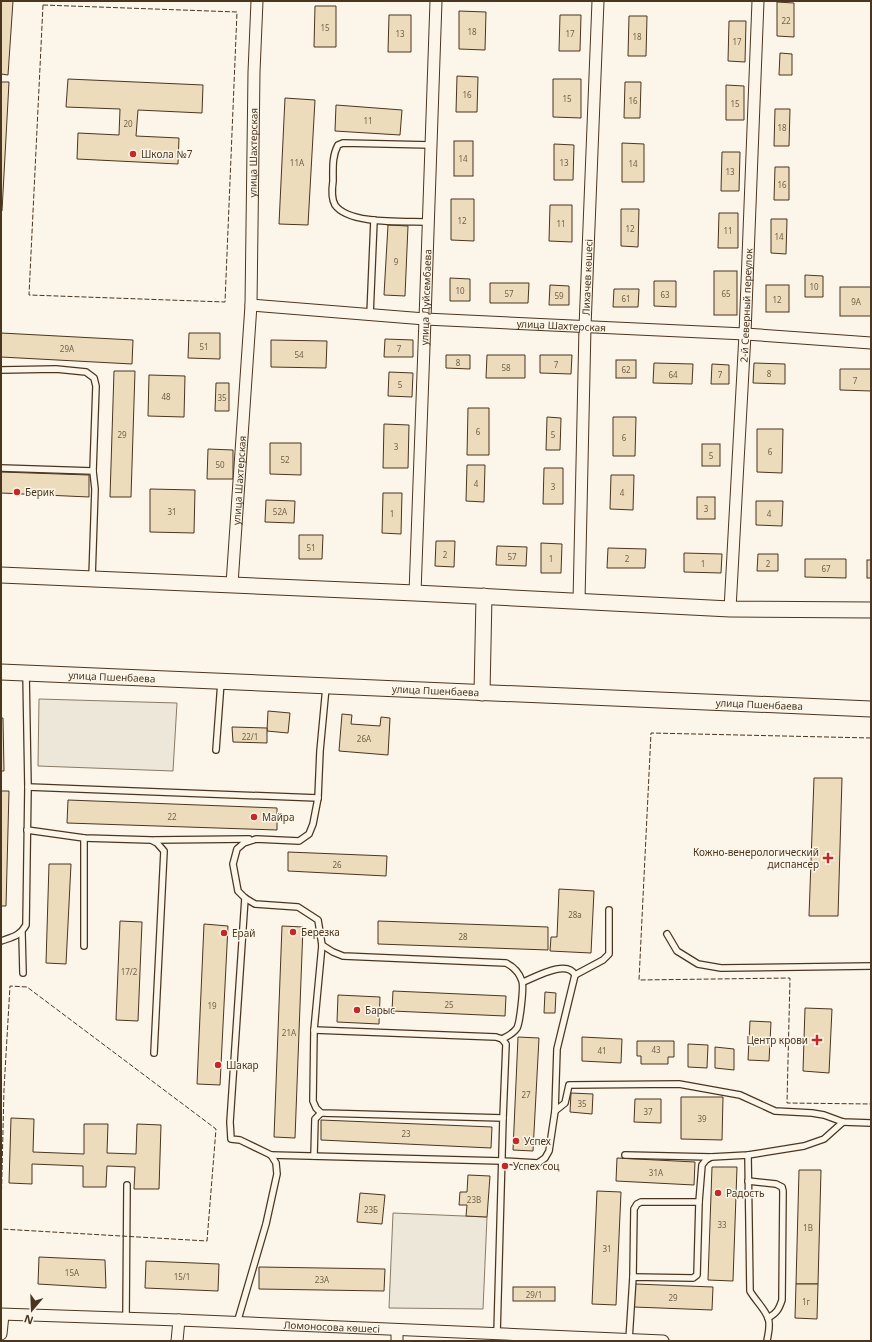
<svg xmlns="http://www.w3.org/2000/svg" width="872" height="1342" viewBox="0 0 872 1342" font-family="'Noto Sans',sans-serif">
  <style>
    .parking { fill: #ede7d9; stroke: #887966 }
    .building { fill: #ecdcbc; stroke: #4a3520 }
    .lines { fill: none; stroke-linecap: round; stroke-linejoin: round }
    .lane-casing { stroke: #4a3520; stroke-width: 8 }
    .street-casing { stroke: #4a3520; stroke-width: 13 }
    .secondary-casing { stroke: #4a3520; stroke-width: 17 }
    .lane { stroke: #fbf6e9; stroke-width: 5.5 }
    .street { stroke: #fbf6e9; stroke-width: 11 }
    .secondary { stroke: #fbf6e9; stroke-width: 15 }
    .fence { stroke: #4a3520; stroke-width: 1; stroke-dasharray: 5 2; stroke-linecap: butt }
    .poi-dot { fill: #c62828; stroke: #fbf6e9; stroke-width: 1.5 }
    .labels { text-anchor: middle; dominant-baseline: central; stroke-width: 3; stroke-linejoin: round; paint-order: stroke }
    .number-label { font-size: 8px; fill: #725f47 }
    .street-label { font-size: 10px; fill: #4a3520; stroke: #fbf6e9 }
    .poi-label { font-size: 10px; fill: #4a3520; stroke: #fbf6e9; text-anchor: start }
  </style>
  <rect width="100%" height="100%" fill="#fbf6e9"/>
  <g class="parking">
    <path d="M39,699L177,703L173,771L38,766Z"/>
    <path d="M393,1213L487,1217L483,1309L389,1308Z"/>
  </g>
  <g class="building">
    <path d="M1,1H13L8,75L1,74Z"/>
    <path d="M777,2L794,3V37L777,36Z"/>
    <path d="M315,6H336V47H314Z"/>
    <path d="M459,11L486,12L485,50L459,49Z"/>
    <path d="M389,15H411V52H388Z"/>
    <path d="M560,15H581L580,51H559Z"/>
    <path d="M629,16H647L646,56H628Z"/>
    <path d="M729,21H746L745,62L728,61Z"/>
    <path d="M780,53L792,54V75H779Z"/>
    <path d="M457,76L478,77L477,112H456Z"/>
    <path d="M68,79L203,85L202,113L138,110L136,136L179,138L178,164L77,159L78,133L119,135L120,109L66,107Z"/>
    <path d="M553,79H581V118L553,117Z"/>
    <path d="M1,82H9L2,211H1Z"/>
    <path d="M625,82H641L640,118H624Z"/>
    <path d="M726,85L744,86V120H726Z"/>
    <path d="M285,98L315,100L308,225L279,224Z"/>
    <path d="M336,105L402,110L400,135L335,131Z"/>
    <path d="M775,109H790L789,146H774Z"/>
    <rect x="454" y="141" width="19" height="35"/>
    <path d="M622,143L644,144V182H622Z"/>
    <path d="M554,144L574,145L573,180H554Z"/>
    <path d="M722,152H740L739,191H721Z"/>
    <path d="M775,167H789V200H774Z"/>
    <path d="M451,199H474V241L451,240Z"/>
    <path d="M550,205H572V242L549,241Z"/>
    <path d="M621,209H639L638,247L621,246Z"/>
    <path d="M719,213H738V248H718Z"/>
    <path d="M771,219H787L786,254L771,253Z"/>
    <path d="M388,225L408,226L405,296L384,295Z"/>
    <rect x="714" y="271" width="23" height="44"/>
    <path d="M805,275L823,276V297H805Z"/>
    <path d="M450,278L470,279V301H450Z"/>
    <path d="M654,281H676V307L654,306Z"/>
    <path d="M490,283H529L528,303H490Z"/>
    <path d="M550,285L569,286V305H549Z"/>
    <rect x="766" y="285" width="23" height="27"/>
    <rect x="840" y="287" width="31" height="29"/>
    <path d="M614,289H639L638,307H613Z"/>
    <path d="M1,333L133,340L132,364L1,357Z"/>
    <path d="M189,333H220V359L188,358Z"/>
    <path d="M385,339L413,340V357H384Z"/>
    <path d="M271,340L327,341L326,368L271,367Z"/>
    <path d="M446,355H470V369L446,368Z"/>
    <path d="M487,355H525V378H486Z"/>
    <path d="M540,355H572L571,374L540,373Z"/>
    <rect x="616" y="360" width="20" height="18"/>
    <path d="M654,363L693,364L692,384L653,383Z"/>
    <path d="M754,363L785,364V384L753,383Z"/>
    <path d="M712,364L729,365V384H711Z"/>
    <path d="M840,369H871V391L840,390Z"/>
    <path d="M114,371H135L131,497H110Z"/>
    <path d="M389,372L413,373L412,397L388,396Z"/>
    <path d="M149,375L185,376L184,417L148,416Z"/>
    <path d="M216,383H229V411H215Z"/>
    <path d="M468,408H489V455H467Z"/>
    <path d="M547,417L561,418L560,450H546Z"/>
    <path d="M613,417H636L635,456H613Z"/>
    <path d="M384,424L409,425L408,468H383Z"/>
    <path d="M757,429H783L782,473L757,472Z"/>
    <path d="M270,443H301V475L270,474Z"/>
    <rect x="702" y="444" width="18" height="22"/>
    <path d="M208,449L233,450V479H207Z"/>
    <path d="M467,465H485L484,502L466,501Z"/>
    <path d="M544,468H563V504H543Z"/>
    <path d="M1,472L89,475V497L1,493Z"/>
    <path d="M611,475H634L633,510L610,509Z"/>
    <path d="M150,489L195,490L194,533L150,532Z"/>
    <path d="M383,493H402L401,534L382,533Z"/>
    <rect x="697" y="497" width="18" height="22"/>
    <path d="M266,500L295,501L294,523L265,522Z"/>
    <path d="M756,501H783L782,526L756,525Z"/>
    <path d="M299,535H323L322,559H299Z"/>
    <path d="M436,541H455L454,567L435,566Z"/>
    <path d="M541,543L562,544L561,573H541Z"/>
    <path d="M497,546L527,547L526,566L496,565Z"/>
    <path d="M608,548L646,549L645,568H607Z"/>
    <path d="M684,553L722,554L721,573L684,572Z"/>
    <path d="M758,554H778V571H757Z"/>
    <path d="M805,559H846V578L805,577Z"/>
    <rect x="867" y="560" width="4" height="18"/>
    <path d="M268,711L290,713L288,733L267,731Z"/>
    <path d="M342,714L352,715L351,724L380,726L381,717L390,718L388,755L339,751Z"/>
    <path d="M1,718H3L4,771H1Z"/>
    <path d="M232,727L267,728V743L233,742Z"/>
    <path d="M814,778H842L838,916H809Z"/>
    <path d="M1,791H9L6,906H1Z"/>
    <path d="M68,800L277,808V830L67,823Z"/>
    <path d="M288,852L387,856L386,876L288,871Z"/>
    <path d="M49,864H71L66,964L46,963Z"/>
    <path d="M559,889L594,891L591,953L550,951L551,937H557Z"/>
    <path d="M120,921L142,922L138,1021L116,1020Z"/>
    <path d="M378,921L548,927V950L378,944Z"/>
    <path d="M204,924L228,926L220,1085L197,1084Z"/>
    <path d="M282,926L303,927L295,1138L274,1137Z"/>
    <path d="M393,991L506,996L505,1016L392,1011Z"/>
    <path d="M545,992L556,993L555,1013H544Z"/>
    <path d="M338,995L380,997L379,1024L337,1022Z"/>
    <path d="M805,1008L832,1009L829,1073L803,1071Z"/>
    <path d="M750,1021L771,1022L769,1061L748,1060Z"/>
    <path d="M518,1037L539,1038L533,1151L513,1150Z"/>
    <path d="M582,1037L622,1039L621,1063L582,1061Z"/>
    <path d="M637,1041H674V1057H668V1064H641V1056H637Z"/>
    <path d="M688,1044L708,1045L707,1068L688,1067Z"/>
    <path d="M715,1047L734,1049V1070L715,1068Z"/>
    <path d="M571,1093L593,1094L592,1114L570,1112Z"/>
    <path d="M681,1097H723L722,1140L681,1139Z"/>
    <path d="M635,1099H661V1123L634,1122Z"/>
    <path d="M11,1118L34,1119L33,1152L84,1154V1124H108L107,1153L136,1154L137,1124L161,1125L159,1189H134L135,1167L107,1166L106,1187H83V1166L32,1164V1184L9,1183Z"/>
    <path d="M321,1120L492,1127L491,1148L321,1140Z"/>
    <path d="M617,1158L695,1162L694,1185L616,1181Z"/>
    <path d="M712,1167H737L733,1281L708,1280Z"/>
    <path d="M799,1170H821L818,1284H796Z"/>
    <path d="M468,1175L490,1176L487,1217L466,1216L467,1205H459L460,1192H467Z"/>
    <path d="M597,1191L621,1192L616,1305L592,1304Z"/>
    <path d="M360,1193L385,1195L382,1224L357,1222Z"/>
    <path d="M39,1257L105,1260L106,1288L38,1284Z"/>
    <path d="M146,1261L219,1264L218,1291L145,1288Z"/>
    <path d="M259,1267L385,1269L384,1291L259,1289Z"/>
    <path d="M635,1284L713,1287L712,1310L634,1307Z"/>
    <path d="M796,1284H818L817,1319L795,1318Z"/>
    <rect x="513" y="1287" width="42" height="14"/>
  </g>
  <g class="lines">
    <g class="lane-casing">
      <g id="lane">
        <path d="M428,222C405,221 349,225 335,205C331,198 332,188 333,181C333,168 332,156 338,145L343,143L431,145"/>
        <path d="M370,315L374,220"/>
        <path d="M1,370L56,369L86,372L94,378L96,386L93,471"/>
        <path d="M1,468L93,471L95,489L92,578"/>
        <path d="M326,687L320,751L318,798L313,824L309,834L299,841L256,839L244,843L237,849L233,864L238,891L245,898L255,904L298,907L318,920L322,945L314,1030L313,1101L316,1108L321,1113L503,1118L497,1334"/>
        <path d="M216,750L221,682"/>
        <path d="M28,787L318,798"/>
        <path d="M27,830L84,838L151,840L157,843L164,851L154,1053"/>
        <path d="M154,840L249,839"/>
        <path d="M22,933L23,973"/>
        <path d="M667,934L677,951L698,964L721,968L871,966"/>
        <path d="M1,941C12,937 20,936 26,925L28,787L26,673"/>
        <path d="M322,945L333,952L343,956L506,963C514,967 519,972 522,981C524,987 520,1022 517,1028C513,1034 508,1036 502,1039"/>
        <path d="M84,946V838"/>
        <path d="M575,975L603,960L609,954V910"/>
        <path d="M314,1030L496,1037L502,1039L506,1044L503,1118"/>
        <path d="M555,1111L565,1103L569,1085L679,1084L740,1095L775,1111L812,1113L824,1115L843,1122L871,1123"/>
        <path d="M271,1155L502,1161L538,1163L545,1158L549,1151L555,1111L557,1049L575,975C567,959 536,977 523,982"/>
        <path d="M625,1155L711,1157"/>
        <path d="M748,1155L750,1291C755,1300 765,1309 768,1318C771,1325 768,1334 767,1341"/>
        <path d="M314,1156L315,1119L321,1113"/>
        <path d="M748,1181L776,1184L782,1187L783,1191L782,1300C779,1309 777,1313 768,1318"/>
        <path d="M633,1277L634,1209L637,1204L641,1202H699"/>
        <path d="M126,1319L127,1185"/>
        <path d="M237,1323L266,1224L277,1174L276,1163L271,1155L240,1140L231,1139L230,1122L245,898"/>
        <path d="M629,1340L633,1277L693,1278L697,1275L699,1202L702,1165L706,1160L711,1157L748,1155L804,1146L824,1139L843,1122"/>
      </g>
    </g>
    <g class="street-casing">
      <g id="street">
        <path id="s1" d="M251,305L425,319L745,334L871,343"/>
        <path id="s2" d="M232,584L251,305L254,72L257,1"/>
        <path id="s3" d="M415,593L425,319L436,1"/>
        <path id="s4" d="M579,601L585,327L598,1"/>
        <path id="s5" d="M730,609L745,334L758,1"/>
        <path id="s6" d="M1,1314L179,1320L663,1341"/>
        <path d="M1,1334L3,1315"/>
        <path d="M177,1341L179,1320"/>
        <path d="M397,1341V1330"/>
      </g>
    </g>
    <g class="secondary-casing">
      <g id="secondary">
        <path d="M1,575L415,593L730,609L871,610"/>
        <path id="s7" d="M1,672L871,709"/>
        <path d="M482,693L484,596"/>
      </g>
    </g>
    <use href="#lane" class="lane"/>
    <use href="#street" class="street"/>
    <use href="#secondary" class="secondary"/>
    <g class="fence">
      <path d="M43,5L237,12L225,302L29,295Z"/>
      <path d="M871,738L651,733L639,980L790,978L787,1103L871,1104"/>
      <path d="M1,1212L4,1089L10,986L27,987L216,1129L207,1241L1,1229"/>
    </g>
  </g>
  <g class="poi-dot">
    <circle cx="133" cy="154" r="4"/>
    <circle cx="17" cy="492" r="4"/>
    <circle cx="254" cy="817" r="4"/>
    <path d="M826 852h4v4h4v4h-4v4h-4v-4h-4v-4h4z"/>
    <circle cx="293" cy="932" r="4"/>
    <circle cx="224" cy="933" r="4"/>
    <circle cx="357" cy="1010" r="4"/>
    <path d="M815 1034h4v4h4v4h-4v4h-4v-4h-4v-4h4z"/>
    <circle cx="218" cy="1065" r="4"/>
    <circle cx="516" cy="1141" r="4"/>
    <circle cx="505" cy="1166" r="4"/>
    <circle cx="718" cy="1193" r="4"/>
  </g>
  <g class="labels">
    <g class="number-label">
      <text x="786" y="20">22</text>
      <text x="325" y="27">15</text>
      <text x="472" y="31">18</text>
      <text x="400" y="33">13</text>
      <text x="570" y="33">17</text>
      <text x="637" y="36">18</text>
      <text x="737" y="41">17</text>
      <text x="467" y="94">16</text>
      <text x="567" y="98">15</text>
      <text x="633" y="100">16</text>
      <text x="735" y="103">15</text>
      <text x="368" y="120">11</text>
      <text x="128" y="123">20</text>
      <text x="782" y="127">18</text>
      <text x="463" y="158">14</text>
      <text x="297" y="162">11А</text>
      <text x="564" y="162">13</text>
      <text x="633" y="163">14</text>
      <text x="730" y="171">13</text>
      <text x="782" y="184">16</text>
      <text x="462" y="220">12</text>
      <text x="561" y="223">11</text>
      <text x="630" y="228">12</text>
      <text x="728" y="230">11</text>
      <text x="779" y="236">14</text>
      <text x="396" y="261">9</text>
      <text x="814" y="286">10</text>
      <text x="460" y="290">10</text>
      <text x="509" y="293">57</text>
      <text x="726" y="293">65</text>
      <text x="665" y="294">63</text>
      <text x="559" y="295">59</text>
      <text x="626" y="298">61</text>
      <text x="777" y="299">12</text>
      <text x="856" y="301">9А</text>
      <text x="204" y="346">51</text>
      <text x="67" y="348">29А</text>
      <text x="399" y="348">7</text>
      <text x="299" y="354">54</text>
      <text x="458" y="362">8</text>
      <text x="556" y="364">7</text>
      <text x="506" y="367">58</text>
      <text x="626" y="369">62</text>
      <text x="769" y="373">8</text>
      <text x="673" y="374">64</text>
      <text x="720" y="374">7</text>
      <text x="855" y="380">7</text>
      <text x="400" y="384">5</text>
      <text x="166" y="396">48</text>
      <text x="222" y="397">35</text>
      <text x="478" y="431">6</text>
      <text x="122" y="434">29</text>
      <text x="553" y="434">5</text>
      <text x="624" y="437">6</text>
      <text x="396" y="446">3</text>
      <text x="770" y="451">6</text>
      <text x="711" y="455">5</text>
      <text x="285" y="459">52</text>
      <text x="220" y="464">50</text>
      <text x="476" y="483">4</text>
      <text x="553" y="486">3</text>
      <text x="622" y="492">4</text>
      <text x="706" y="508">3</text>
      <text x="172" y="511">31</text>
      <text x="280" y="511">52А</text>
      <text x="392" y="513">1</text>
      <text x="769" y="513">4</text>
      <text x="311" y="547">51</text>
      <text x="445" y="554">2</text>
      <text x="512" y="556">57</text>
      <text x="551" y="558">1</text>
      <text x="627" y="558">2</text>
      <text x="703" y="563">1</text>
      <text x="768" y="563">2</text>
      <text x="826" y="568">67</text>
      <text x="250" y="736">22/1</text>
      <text x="364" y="738">26А</text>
      <text x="172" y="816">22</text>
      <text x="337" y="864">26</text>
      <text x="575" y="914">28а</text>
      <text x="463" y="936">28</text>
      <text x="129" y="971">17/2</text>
      <text x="449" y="1004">25</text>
      <text x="212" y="1005">19</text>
      <text x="289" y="1032">21А</text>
      <text x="656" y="1049">43</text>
      <text x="602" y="1050">41</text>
      <text x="526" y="1094">27</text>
      <text x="582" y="1103">35</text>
      <text x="648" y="1111">37</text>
      <text x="702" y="1118">39</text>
      <text x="406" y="1133">23</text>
      <text x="656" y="1172">31А</text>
      <text x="474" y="1199">23В</text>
      <text x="371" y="1209">23Б</text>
      <text x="722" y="1224">33</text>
      <text x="808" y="1227">1В</text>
      <text x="607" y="1248">31</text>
      <text x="72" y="1272">15А</text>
      <text x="182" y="1276">15/1</text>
      <text x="322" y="1279">23А</text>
      <text x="534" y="1294">29/1</text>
      <text x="673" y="1297">29</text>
      <text x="806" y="1301">1г</text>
    </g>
    <g class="street-label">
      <text stroke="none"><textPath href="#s2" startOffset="432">улица Шахтерская</textPath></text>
      <text stroke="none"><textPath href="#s4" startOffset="324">Лихачев көшесі</textPath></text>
      <text stroke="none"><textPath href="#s3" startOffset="296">улица Дуйсембаева</textPath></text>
      <text stroke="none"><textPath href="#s5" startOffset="304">2-й Северный переулок</textPath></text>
      <text stroke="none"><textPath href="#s1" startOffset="311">улица Шахтерская</textPath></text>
      <text stroke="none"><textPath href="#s2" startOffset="104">улица Шахтерская</textPath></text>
      <text stroke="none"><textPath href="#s7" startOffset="111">улица Пшенбаева</textPath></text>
      <text stroke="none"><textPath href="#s7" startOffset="435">улица Пшенбаева</textPath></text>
      <text stroke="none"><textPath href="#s7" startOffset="759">улица Пшенбаева</textPath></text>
      <text stroke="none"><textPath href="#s6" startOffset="331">Ломоносова көшесі</textPath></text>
    </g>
    <g class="poi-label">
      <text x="141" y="154">Школа №7</text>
      <text x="25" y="492">Берик</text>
      <text x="262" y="817">Майра</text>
      <text x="819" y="852" text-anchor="end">Кожно-венерологический<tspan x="819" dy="12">диспансер</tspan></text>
      <text x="301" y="932">Березка</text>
      <text x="232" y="933">Ерай</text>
      <text x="365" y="1010">Барыс</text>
      <text x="808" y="1040" text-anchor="end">Центр крови</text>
      <text x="226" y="1065">Шакар</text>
      <text x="524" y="1141">Успех</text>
      <text x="513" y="1166">Успех соц</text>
      <text x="726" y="1193">Радость</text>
    </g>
  </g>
  <rect width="872" height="1342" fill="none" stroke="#4a3520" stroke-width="4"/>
  <g transform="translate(32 1310) rotate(199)" stroke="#fbf6e9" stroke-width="3" paint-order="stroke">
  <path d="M0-3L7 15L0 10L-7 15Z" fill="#4a3520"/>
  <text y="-6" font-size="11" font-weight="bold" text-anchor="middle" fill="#4a3520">N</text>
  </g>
</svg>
